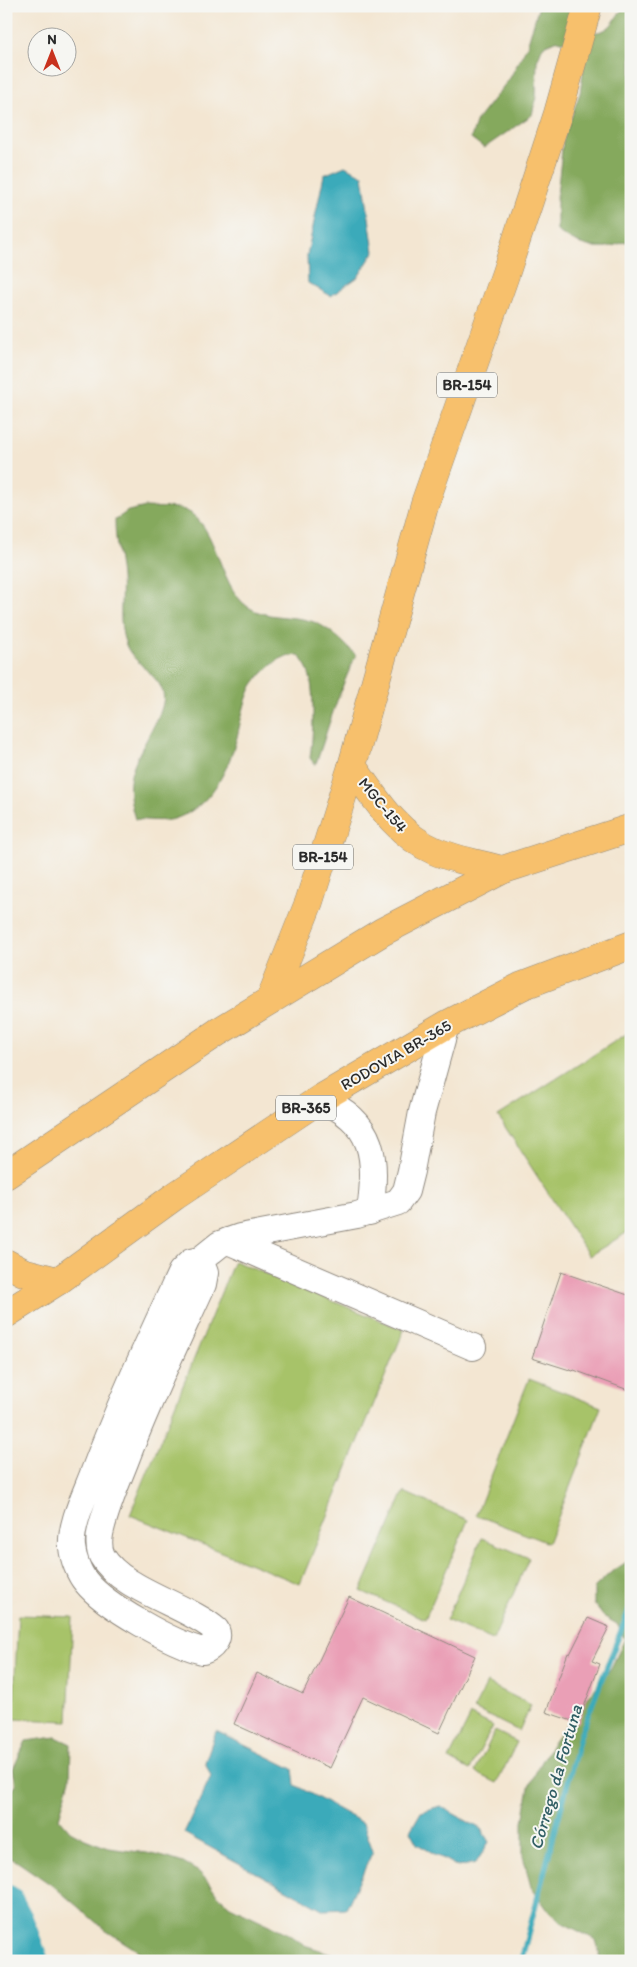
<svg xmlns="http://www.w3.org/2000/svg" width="637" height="1967" viewBox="0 0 637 1967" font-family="Itim,sans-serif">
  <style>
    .green { fill: #a7c369; stroke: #69774a }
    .forest { fill: #85a95d; stroke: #586a44 }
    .water { fill: #3baaba; stroke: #336a72 }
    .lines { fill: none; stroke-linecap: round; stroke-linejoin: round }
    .stream { stroke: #3baaba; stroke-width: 5.5 }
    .river { stroke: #3baaba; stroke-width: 35 }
    .building { fill: #ea9fb6 }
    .minor-casing { stroke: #8f887e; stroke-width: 28 }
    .major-casing { stroke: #8f887e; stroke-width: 29 }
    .minor { stroke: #fff; stroke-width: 26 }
    .major { stroke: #f7c06c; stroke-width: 28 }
    .labels { text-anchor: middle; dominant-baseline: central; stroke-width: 4; stroke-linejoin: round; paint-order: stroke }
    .shield { fill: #f6f6f2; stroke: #686867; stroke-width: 1 }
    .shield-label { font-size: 15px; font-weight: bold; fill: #2b2b2b }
    .street-label { font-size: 16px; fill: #2b2b2b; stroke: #f6f6f2 }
    .water-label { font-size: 18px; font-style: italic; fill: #315e64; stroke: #f6f6f2 }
  </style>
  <rect width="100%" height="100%" fill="#f6f6f2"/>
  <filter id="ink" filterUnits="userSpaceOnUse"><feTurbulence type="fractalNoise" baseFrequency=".02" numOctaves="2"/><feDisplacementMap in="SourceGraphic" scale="10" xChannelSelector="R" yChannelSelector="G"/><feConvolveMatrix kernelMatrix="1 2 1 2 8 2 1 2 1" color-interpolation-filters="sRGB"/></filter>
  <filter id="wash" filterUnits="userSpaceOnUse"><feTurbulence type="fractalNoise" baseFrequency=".0096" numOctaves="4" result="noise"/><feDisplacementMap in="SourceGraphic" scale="20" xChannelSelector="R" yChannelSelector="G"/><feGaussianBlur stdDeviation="1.12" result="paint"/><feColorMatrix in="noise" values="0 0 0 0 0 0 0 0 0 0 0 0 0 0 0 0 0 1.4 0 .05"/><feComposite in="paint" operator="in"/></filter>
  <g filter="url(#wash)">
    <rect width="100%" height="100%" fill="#f3e6d2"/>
    <g class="green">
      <path d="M631,1031V1230L589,1256L498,1116Z"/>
      <path d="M234,1261L404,1330L300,1584L130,1515Z"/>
      <path d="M529,1379L601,1407L548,1543L476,1515Z"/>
      <path d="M404,1492L468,1520L425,1619L361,1591Z"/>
      <path d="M482,1538L529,1558L493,1640L446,1620Z"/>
      <path d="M18,1615L73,1617L68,1721L13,1719Z"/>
      <path d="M487,1683L531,1705L519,1731L474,1709Z"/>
      <path d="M471,1715L493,1726L470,1770L449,1759Z"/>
      <path d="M495,1731L517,1742L497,1783L475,1772Z"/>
    </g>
    <g class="forest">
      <path d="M539,6H571L569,21L580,33C608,33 609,30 624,6H631V241C622,242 615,246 607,247C587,249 573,242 557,231V195L563,141L580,93L585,60L575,44L558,40L543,46L537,61L536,97L532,115L484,148L471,138L477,120L510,78L527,46Z"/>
      <path d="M146,507C156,508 167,507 177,508C218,514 216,585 248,607C266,619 290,615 311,621C328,626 344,643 356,655C343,683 332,713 323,743C320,751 319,757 315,765L310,758C313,737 316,687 307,668C305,664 301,659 299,655C293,656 285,656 280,659C271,665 258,676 252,686C244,702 241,720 237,737C228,771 210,808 174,819C162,822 147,820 135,819C120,771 139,759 157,719C161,711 165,702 163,693C160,676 133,663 126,645C117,622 123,601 121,577C119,558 115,540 115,520L128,511Z"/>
      <path d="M631,1559V1961H599L600,1954L596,1940L563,1923L550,1913L531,1887L523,1856V1822L529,1787L536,1772L552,1744L611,1668L625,1639L617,1624L603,1616L594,1604V1588L610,1573Z"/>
      <path d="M56,1737L71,1744L70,1779L59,1818L70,1831L85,1839L108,1848L147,1853L168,1858L183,1863L199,1872L210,1884L218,1896L230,1906L291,1935L304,1945L355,1961H154L105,1930L56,1888L15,1860L6,1857V1801L16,1785L13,1769L26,1741Z"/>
    </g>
    <g class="water">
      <path d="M345,166L363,176L374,252L358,277L331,296L308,283L307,255L324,175Z"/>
      <path d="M216,1731L293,1769L295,1785L363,1823L373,1851L346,1909L324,1910L184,1833L211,1776L205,1762Z"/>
      <path d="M440,1806L481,1829L489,1842L476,1863L458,1867L417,1844L410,1831L421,1812Z"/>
    </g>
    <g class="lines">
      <path class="stream" d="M521,1961L580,1736L631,1605"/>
      <path class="river" d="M6,1902L16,1921L31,1961"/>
    </g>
    <g id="blocks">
      <g class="building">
        <path d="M561,1272L631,1296V1391L574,1370L573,1371L532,1358Z"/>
        <path d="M349,1597L475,1656L439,1733L363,1697L330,1768L234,1724L257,1673L303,1694Z"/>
        <path d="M588,1618L609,1627L592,1661L600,1664L578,1723L546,1712L568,1653L570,1654Z"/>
      </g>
    </g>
  </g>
  <g filter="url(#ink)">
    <use href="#blocks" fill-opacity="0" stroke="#8f887e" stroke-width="1"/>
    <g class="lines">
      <g class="minor-casing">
        <g id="minor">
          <path d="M320,1099C376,1122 377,1158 370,1212"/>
          <path d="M228,1241L473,1347"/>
          <path d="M200,1260L205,1273L203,1284C176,1343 148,1401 125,1462C116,1485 105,1509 100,1534C99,1540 99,1550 102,1556C121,1590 188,1605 216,1630C220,1639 212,1648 203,1651C173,1644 105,1606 86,1582C79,1574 73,1558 72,1547C70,1525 85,1495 93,1474C119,1405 150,1339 181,1272L191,1262L200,1260L220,1244L240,1237L357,1215L398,1202L406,1191L411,1171L422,1112L446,1025"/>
        </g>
      </g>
      <g class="major-casing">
        <g id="major">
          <path d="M352,766C375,798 397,835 435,851C456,860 480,864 502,870"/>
          <path d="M270,1000L309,902L352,766L425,503L505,275L558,113L588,6"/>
          <path d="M6,1175L218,1032L382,932L502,870L631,828"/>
          <path d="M6,1263L23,1272L58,1281"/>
          <path d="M6,1314L58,1281L175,1196L320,1099L446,1025L522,986L631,945"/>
        </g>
      </g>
      <use href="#minor" class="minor"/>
      <use href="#major" class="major"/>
    </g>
  </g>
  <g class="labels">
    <g class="shield">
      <rect x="437" y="372.5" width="60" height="25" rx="4"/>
      <rect x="293" y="844.5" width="60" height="25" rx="4"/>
      <rect x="276" y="1095.5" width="60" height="25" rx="4"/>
    </g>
    <g class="shield-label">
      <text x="467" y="385">BR-154</text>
      <text x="323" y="857">BR-154</text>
      <text x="306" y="1108">BR-365</text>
    </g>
    <g class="street-label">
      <text transform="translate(383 805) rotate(50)">MGC-154</text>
      <text transform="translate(396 1055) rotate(-30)">RODOVIA BR-365</text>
    </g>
    <g class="water-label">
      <text transform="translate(556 1777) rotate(-74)">Córrego da Fortuna</text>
    </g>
  </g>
  <rect width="637" height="1967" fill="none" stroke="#f6f6f2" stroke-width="25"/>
  <g transform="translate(52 52)"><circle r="24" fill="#f6f6f2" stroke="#a5a5a2"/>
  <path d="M0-4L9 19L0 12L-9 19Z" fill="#c8321e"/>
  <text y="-8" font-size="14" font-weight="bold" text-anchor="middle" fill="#2b2b2b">N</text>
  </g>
</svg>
